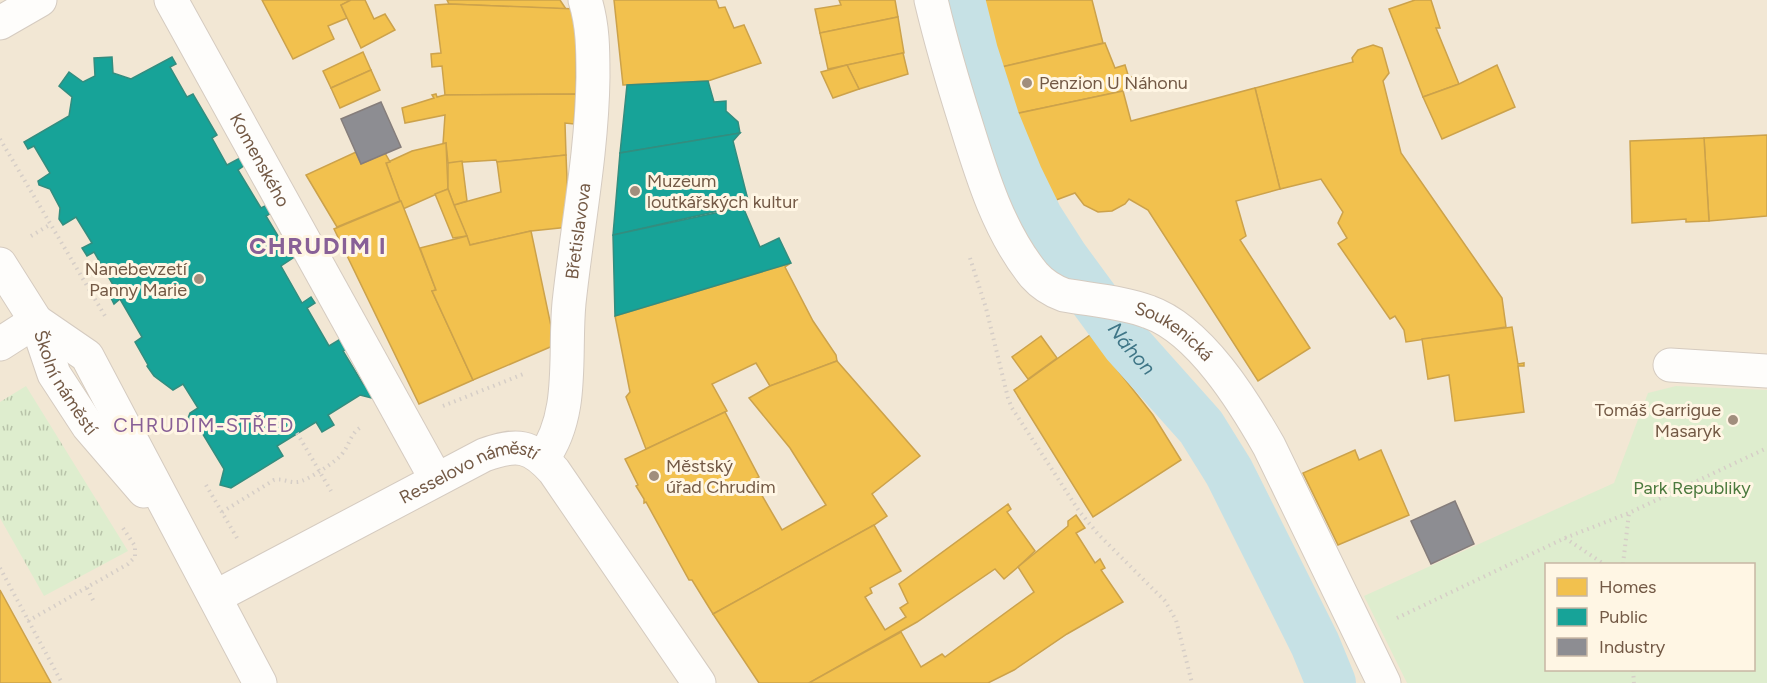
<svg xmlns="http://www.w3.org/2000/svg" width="1767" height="683" viewBox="0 0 1767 683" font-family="Figtree,sans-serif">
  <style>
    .residential { fill: #f2e7d4; fill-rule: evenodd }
    .grass { fill: url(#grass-tufts) }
    .park { fill: #deedce; fill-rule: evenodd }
    .homes { fill: #f2c14e; stroke: #cca24b; stroke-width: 1.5 }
    .public { fill: #17a398; stroke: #338d7f; stroke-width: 1.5 }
    .industry { fill: #8d8d92; stroke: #857d7b; stroke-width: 1.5 }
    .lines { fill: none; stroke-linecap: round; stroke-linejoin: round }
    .canal { stroke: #c6e1e5; stroke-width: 50 }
    .street-casing { stroke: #d5cbc0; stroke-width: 35 }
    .path { stroke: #d6cec7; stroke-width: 4; stroke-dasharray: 1.5 4.5; stroke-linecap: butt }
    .street { stroke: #fefdfb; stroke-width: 33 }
    .poi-dot { fill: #a18e7d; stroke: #fff6e4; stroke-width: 2 }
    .labels { text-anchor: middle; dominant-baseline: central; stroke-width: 6; stroke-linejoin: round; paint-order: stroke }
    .poi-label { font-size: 18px; fill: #735945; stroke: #fff6e4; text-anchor: start }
    .street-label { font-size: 18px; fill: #735945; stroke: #fff6e4 }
    .park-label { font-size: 18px; fill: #4b793d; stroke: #fff6e4 }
    .water-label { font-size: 20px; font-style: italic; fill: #3f7687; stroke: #fff6e4 }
    .neighbourhood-label { font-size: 20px; letter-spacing: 1.5px; fill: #886097; stroke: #fff6e4 }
    .district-label { font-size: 24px; font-weight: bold; letter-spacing: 1.5px; fill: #886097; stroke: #fff6e4 }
  </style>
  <defs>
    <pattern id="grass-tufts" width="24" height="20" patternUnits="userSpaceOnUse" patternTransform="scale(1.5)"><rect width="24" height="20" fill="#deedce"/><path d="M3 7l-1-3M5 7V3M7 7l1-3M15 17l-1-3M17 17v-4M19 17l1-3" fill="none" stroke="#b8c3a9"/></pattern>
  </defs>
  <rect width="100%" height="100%" fill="#f6f0e4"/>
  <path class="residential" d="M0,0H1767V683H0ZM1546,564H1754V670H1546Z"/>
  <path class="grass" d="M26,386L128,551L44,596L0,518V402Z"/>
  <path class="park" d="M1676,386L1767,390V683H1407L1364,596L1614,483L1648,393ZM1546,564H1754V670H1546Z"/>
  <g class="homes">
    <path d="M262,0H351L341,5L347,18L328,26L334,39L293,59Z"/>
    <path d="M351,0H365L374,19L385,14L395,30L361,48L341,5Z"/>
    <path d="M447,0H560L566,9L449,4Z"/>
    <path d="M614,0H716L719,8L725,7L734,28L744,25L761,63L708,81L623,85Z"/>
    <path d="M839,0H895L898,17L820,33L815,9L841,5Z"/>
    <path d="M976,0H1092L1103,43L993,69Z"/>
    <path d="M1415,0H1431L1440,28H1436L1459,84L1423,97L1389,9Z"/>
    <path d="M449,4L576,9V94L445,95L442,66L432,67L431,54L441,53L435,5Z"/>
    <path d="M898,17L904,53L828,69L820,33Z"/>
    <path d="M1105,43L1115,68L1125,65L1129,78L1135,76L1138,88L1009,115L993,69Z"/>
    <path d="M1373,45L1382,48L1389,73L1383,81L1401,153L1502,298L1506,327L1406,342L1404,330L1395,316L1390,319L1338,244L1347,238L1338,223L1343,212L1321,179L1280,189L1255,88L1353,62L1352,58L1358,50Z"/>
    <path d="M363,52L371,70L331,88L323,71Z"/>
    <path d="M903,53L908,74L859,89L847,65Z"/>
    <path d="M847,65L859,89L833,98L821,72Z"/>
    <path d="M1497,65L1515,107L1442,139L1423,97L1459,84Z"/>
    <path d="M371,70L380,90L340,108L331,88Z"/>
    <path d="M1255,88L1280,189L1236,201L1246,236L1240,240L1310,348L1258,381L1148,210L1129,199L1125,204L1112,211L1098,212L1084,205L1075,193L1048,203L1015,114L1123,91L1131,121Z"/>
    <path d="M436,94L437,97L445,95L576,94L574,124L565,123L566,155L497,162L496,160L448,163L446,143L443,144L445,115L405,123L402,108L434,98L432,95Z"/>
    <path d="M1767,135V216L1709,221L1704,138Z"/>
    <path d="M1704,138L1709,221L1686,222V219L1632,223L1630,141Z"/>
    <path d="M446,143L448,189L403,209L386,163L412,151Z"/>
    <path d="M356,152L361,164L385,153L390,162L386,163L400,201L337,227L306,175Z"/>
    <path d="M566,155L569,227L531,231L470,245L454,205L501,192L497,162Z"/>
    <path d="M462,161L467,201L454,205L448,189V163Z"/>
    <path d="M448,189L454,205L467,236L453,238L435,194Z"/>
    <path d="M401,201L436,290L432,291L473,380L419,404L334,229Z"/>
    <path d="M531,231L555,345L473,380L432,291L436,290L420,248L467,236L470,245Z"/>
    <path d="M791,263L785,267L813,321L836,355L837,361L770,386L756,363L712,384L727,411L646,449L626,397L630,392L615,316Z"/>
    <path d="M1512,327L1518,364L1524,363V366H1518L1524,412L1455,421L1449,375L1428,379L1422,339Z"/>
    <path d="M1090,335L1153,415L1181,460L1093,517L1014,390Z"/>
    <path d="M1041,336L1057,358L1028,379L1012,357Z"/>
    <path d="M837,361L920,456L872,494L887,516L874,525L713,614L692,580H689L646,502L644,503V499L636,486L638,485L625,459L725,412L759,477L753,480L782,530L826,505L790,448L749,398L770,386Z"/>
    <path d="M1355,450L1359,460L1381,450L1409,515L1338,545L1303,473Z"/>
    <path d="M1008,504L1011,509L1007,512L1035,551L1018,567L1004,579L995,569L917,622L809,683H759L713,614L874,525L901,571L870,588L872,593L865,597L885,630L906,617L900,608L908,603L899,584Z"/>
    <path d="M1076,515L1085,528L1076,533L1095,563L1100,559L1105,568L1101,570L1123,602L1067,634L1014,670L988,683H809L901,632L921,667L942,654L945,657L1034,592L1018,567L1068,526V521Z"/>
    <path d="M0,590L51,683H0Z"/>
  </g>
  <g class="public">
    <path d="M112,57L113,73L131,79L172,57L176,64L170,67L187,97L193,94L217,135L212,138L227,165L240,158L245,165L238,170L261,208L269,204L273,212L266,216L287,251L295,246L299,254L281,266L302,303L311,297L315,303L307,308L329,346L347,335L353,345L343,351L363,384L379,388L376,399L360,395L328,415L334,425L322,432L316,422L277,446L283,456L231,488L220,485L224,469L201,431L191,428L187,421L190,413L198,408L183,384L173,390L154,376L147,366L148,365L135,342L142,337L120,299L114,304L110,296L117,292L94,252L87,256L82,248L92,243L76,217L63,225L59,219L60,208L50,189L39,185L38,181L50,173L34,146L28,149L24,142L69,116L72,97L59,86L69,72L83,82L95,76L94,58Z"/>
    <path d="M708,81L714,102L726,101V111L738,122L740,133L620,153L627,85Z"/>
    <path d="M740,133L733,141L749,204L613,235L620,153Z"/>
    <path d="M743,207L760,247L779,238L791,263L615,316L613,235Z"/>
  </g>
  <g class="industry">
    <path d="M381,102L401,147L361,164L341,119Z"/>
    <path d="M1455,501L1474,544L1431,564L1411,521Z"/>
  </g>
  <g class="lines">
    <path class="canal" id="s1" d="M960,0L973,52L995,121L1018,177L1038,218L1063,257L1126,343L1201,427L1229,472L1315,644L1331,683"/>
    <g class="street-casing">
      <g id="street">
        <path id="s2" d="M171,0L436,479"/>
        <path id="s3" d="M931,0C941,42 953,83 966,124C982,176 999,232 1034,275C1042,284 1053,291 1064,295C1092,300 1123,302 1149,312C1200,330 1244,402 1269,446L1384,683"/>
        <path d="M0,23L40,0"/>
        <path id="s4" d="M0,264L36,321L54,374L88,426L144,491"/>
        <path d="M36,321L87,356L260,683"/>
        <path d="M0,344L36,321"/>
        <path d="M1670,365L1767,371"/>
        <path id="s5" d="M543,458C575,414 564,355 569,303C577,228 592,153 593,77C593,50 593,25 585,0"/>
        <path id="s6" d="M215,597L484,455C517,443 531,445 554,471L699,683"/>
      </g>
    </g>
    <g class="path">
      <path d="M0,139L105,316"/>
      <path d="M31,236L51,224"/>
      <path d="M970,258L986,308L1008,398L1012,408L1079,511L1098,534L1165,601L1176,620L1192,683"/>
      <path d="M443,406L526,373"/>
      <path d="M297,433L331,491"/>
      <path d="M206,485L237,538"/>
      <path d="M222,512L274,480C283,478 289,483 298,482C307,481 337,461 342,454C350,444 350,434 361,427"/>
      <path d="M1565,538L1604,564"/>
      <path d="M1623,564L1629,513"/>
      <path d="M0,568L62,683"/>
      <path d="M87,588L94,602"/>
      <path d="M1397,618L1565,538L1629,513L1767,448"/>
      <path d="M28,621L128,564L135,557V546L123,528"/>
      <path d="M1633,670L1634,683"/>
    </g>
    <use href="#street" class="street"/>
  </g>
  <g class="poi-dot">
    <circle cx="1027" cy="83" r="6"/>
    <circle cx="635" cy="191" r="6"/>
    <circle cx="199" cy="279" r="6"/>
    <circle cx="1733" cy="420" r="6"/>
    <circle cx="654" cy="476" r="6"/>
  </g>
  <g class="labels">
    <g class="poi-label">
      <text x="1039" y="83">Penzion U Náhonu</text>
      <text x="647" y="181">Muzeum<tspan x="647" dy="21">loutkářských kultur</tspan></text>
      <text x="187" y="269" text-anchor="end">Nanebevzetí<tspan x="187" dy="21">Panny Marie</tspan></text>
      <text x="1721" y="410" text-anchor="end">Tomáš Garrigue<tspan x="1721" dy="21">Masaryk</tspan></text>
      <text x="666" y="466">Městský<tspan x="666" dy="21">úřad Chrudim</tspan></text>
    </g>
    <g class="street-label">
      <text stroke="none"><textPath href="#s2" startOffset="183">Komenského</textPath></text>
      <text stroke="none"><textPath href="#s5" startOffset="232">Břetislavova</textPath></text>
      <text stroke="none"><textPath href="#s3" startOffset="450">Soukenická</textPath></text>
      <text stroke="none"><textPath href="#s4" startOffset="136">Školní náměstí</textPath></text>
      <text stroke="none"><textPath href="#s6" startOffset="285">Resselovo náměstí</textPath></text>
    </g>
    <g class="park-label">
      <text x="1692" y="488">Park Republiky</text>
    </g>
    <g class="water-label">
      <text stroke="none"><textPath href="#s1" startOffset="393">Náhon</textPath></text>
    </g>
    <g class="neighbourhood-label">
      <text x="204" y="425">CHRUDIM-STŘED</text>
    </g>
    <g class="district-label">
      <text x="318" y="245">CHRUDIM I</text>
    </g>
  </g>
  <rect x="1545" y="563" width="210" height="108" fill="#fff6e4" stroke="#c7b7a4" stroke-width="1.5"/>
  <rect x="1557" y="578" width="30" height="18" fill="#f2c14e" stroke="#c7b7a4" stroke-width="1.5"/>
  <text x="1599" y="593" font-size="18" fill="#735945">Homes</text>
  <rect x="1557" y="608" width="30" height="18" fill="#17a398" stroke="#c7b7a4" stroke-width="1.5"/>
  <text x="1599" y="623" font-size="18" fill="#735945">Public</text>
  <rect x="1557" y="638" width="30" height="18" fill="#8d8d92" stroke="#c7b7a4" stroke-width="1.5"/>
  <text x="1599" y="653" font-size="18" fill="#735945">Industry</text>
</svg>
